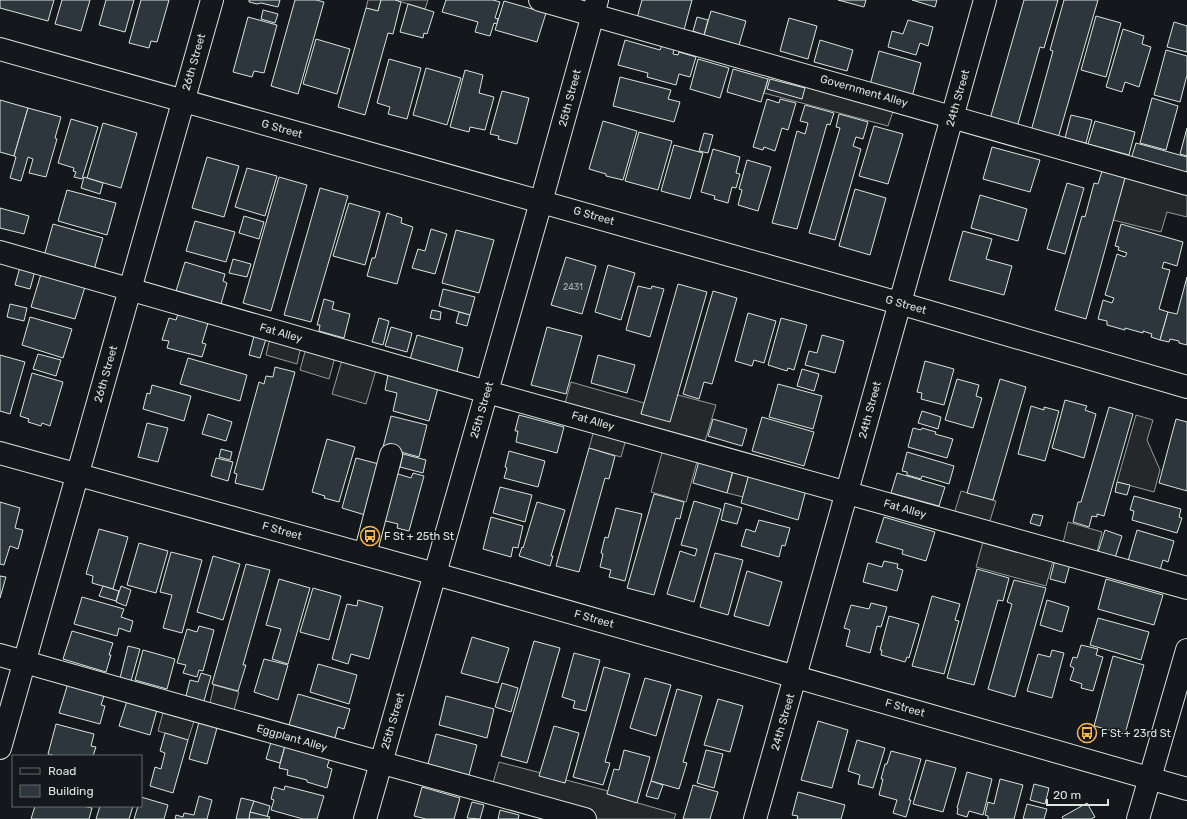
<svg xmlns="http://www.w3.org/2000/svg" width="1187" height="819" viewBox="0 0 1187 819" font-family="Rubik,sans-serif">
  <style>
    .parking { fill: #24282b; stroke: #939e99 }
    .building { fill: #2c363c; stroke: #d8e6dc }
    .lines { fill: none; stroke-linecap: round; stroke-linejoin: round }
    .minor-casing { stroke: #d8e6dc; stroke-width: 24 }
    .minor { stroke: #14181c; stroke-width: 22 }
    .labels { text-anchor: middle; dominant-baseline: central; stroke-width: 3; stroke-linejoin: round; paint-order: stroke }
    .number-label { font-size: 9px; fill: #adbab4 }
    .street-label { font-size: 11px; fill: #d8e6dc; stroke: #14181c }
    .poi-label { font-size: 11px; fill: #d8e6dc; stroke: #14181c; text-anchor: start }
  </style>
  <rect width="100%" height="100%" fill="#14181c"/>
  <g class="parking">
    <path d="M368,0H381L378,11L366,8Z"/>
    <path d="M395,0H428L425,9Z"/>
    <path d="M770,73L895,106L888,126L764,93Z"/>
    <path d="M1125,178L1187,184V217L1167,212L1161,232L1113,220Z"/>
    <path d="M270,338L301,346L297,364L266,355Z"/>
    <path d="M306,348L335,357L329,379L300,370Z"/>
    <path d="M342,360L376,370L366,404L332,394Z"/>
    <path d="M571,382L644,403L641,414L678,395L716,405L705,441L565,403Z"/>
    <path d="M1136,415L1153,420L1147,440L1160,470L1154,492L1117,482Z"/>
    <path d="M594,430L626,439L621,457L589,448Z"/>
    <path d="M663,449L698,458L686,502L651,492Z"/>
    <path d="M733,472L749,476L743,497L727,493Z"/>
    <path d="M961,491L996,501L989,524L954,514Z"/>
    <path d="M1068,522L1102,532L1097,552L1063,543Z"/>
    <path d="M984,538L1054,557L1046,586L976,567Z"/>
    <path d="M214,685L239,692L234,710L210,703Z"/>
    <path d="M164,709L195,718L188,740L158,731Z"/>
    <path d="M499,762L541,773L565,783L566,780L608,791L607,794L676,814L674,819H585L490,793Z"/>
  </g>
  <g class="building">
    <path d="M0,0H54L48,21L0,8Z"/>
    <path d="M62,0H90L81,31L55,24Z"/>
    <path d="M106,0H134L125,32L99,25Z"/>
    <path d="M141,0H169L157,42L151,41L149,48L129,43Z"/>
    <path d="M249,0H280L278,7L261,3L257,4L249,2Z"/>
    <path d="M295,0H316L324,2L298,94L271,86Z"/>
    <path d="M381,0H395L401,2L393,34L388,33L365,115L338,107L366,8L378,11Z"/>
    <path d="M446,0H493L500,2L495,18L498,19L497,24L494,23L490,36L475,32L478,22L442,12Z"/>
    <path d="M642,0H692L684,30L637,18Z"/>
    <path d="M838,0H866L864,7Z"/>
    <path d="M912,0H937L935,7Z"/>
    <path d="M1024,0H1058L1044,48L1040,47L1017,127L990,119Z"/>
    <path d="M1064,0H1098L1058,138L1031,131L1053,51L1050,50Z"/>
    <path d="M504,1L546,13L537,42L495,30Z"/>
    <path d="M408,4L434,12L427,34L424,33L423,38L400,32Z"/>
    <path d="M263,10L278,14L275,23L261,19Z"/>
    <path d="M711,11L746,21L739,45L704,35Z"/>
    <path d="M1096,16L1121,23L1106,77L1081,70Z"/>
    <path d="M248,17L277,25L264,73L254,71L252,77L233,72Z"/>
    <path d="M697,17L708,20L704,35L693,31Z"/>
    <path d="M789,18L817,26L808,59L780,51Z"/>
    <path d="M908,20L933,27L928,46L920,43L916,55L888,47L892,31L903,34Z"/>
    <path d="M1174,22L1187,26V52L1167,47Z"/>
    <path d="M1123,29L1144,36L1142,44L1151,47L1139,87L1125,82L1122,92L1106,87Z"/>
    <path d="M316,39L350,49L337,94L303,84Z"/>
    <path d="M625,40L660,50L662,45L674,48L673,54L678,55L679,52L696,57L690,77L679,74L676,85L647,77L648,73L618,65Z"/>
    <path d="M820,40L853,50L847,71L814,62Z"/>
    <path d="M1166,50L1187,56V75L1180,102L1154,95Z"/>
    <path d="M879,51L921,63L912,97L870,85Z"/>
    <path d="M389,59L421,68L407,119L388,114L390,107L377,103Z"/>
    <path d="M698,59L729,68L720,98L690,89Z"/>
    <path d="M426,68L461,78L447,125L413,115Z"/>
    <path d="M733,69L768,79L761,102L727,92Z"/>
    <path d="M465,70L483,75L479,93L494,97L485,130L470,127L469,132L450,127Z"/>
    <path d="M620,77L671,90L668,99L680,102L674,122L613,106Z"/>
    <path d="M770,79L805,88L802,99L767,89Z"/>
    <path d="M502,91L529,98L517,144L498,139L499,136L490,134Z"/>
    <path d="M1152,98L1178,106L1166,150L1140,143Z"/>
    <path d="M767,99L779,103L780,99L796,103L788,130L782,128L775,151L764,147L763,150L753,147Z"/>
    <path d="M0,100L28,108L14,156L0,152Z"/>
    <path d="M805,105L834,113L830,125L827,124L797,229L772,223L797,131L805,134L808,123L800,121Z"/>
    <path d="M28,108L61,117L55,138L57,139L46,177L29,173L33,159L28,157L21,181L10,178L16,157L14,156Z"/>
    <path d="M839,114L868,122L863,139L856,137L853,146L861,149L835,240L809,233L840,128L836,127Z"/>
    <path d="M1071,115L1092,120L1086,143L1065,138Z"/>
    <path d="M71,119L98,127L82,179L74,177L76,172L73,171L74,168L58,163Z"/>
    <path d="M603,121L637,131L623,180L606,176V174L589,169Z"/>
    <path d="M1095,121L1135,132L1129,155L1088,144Z"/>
    <path d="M103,123L137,133L121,188L87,178Z"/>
    <path d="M874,126L903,134L888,184L859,176Z"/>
    <path d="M1187,128V156L1180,154Z"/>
    <path d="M639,132L672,141L658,190L625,181Z"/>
    <path d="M704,133L713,135L708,153L699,151Z"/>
    <path d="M1136,143L1187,157V175L1131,159Z"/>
    <path d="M674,145L703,153L690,199L661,191Z"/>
    <path d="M992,147L1040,160L1030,192L983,179Z"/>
    <path d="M713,149L740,157L736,173L740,174L736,188L732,187L728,203L714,199L715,196L701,192Z"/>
    <path d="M207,157L239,166L224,217L192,208Z"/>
    <path d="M747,160L771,167L758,211L738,205L742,190L739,189Z"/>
    <path d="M247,168L277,176L265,216L235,207Z"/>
    <path d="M1102,171L1125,178L1086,319L1055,310L1082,216L1085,217L1094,183L1098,184Z"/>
    <path d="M84,177L103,183L100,194L81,188Z"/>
    <path d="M279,177L307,185L271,311L243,303Z"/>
    <path d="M1067,183L1084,188L1065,254L1047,249Z"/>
    <path d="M320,188L348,196L311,322L284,315Z"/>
    <path d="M855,189L886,198L870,255L839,246Z"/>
    <path d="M67,190L116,203L107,235L58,221Z"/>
    <path d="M980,195L1027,209L1018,241L971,228Z"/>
    <path d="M349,203L380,212L365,265L333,256Z"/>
    <path d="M0,208L29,216L24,234L0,228Z"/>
    <path d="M387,213L402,218L401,223L413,227L397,284L367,276L372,258H375Z"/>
    <path d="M244,216L264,222L259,239L239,233Z"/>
    <path d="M195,221L235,232L226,262L186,251Z"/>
    <path d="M53,224L103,238L94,270L44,256Z"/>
    <path d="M1121,224L1183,242L1177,266L1164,262L1162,268L1170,270L1159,309L1168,312L1160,340L1151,337L1152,334L1143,331V333L1125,328V330L1107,325V321L1098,319L1103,300L1112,303L1114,298L1105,295L1117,254L1125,257L1127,253L1118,250L1119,247L1115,246Z"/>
    <path d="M431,229L447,234L435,274L412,268L418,249L425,251Z"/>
    <path d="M456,230L494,240L479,293L442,283Z"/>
    <path d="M963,231L992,239L986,259L1012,266L1004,295L949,280Z"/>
    <path d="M566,257L596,266L582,314L551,305Z"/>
    <path d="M233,259L251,264L247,277L229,273Z"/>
    <path d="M185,262L225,274L223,281L227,283L221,304L176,291Z"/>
    <path d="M608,265L635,273L621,320L595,312Z"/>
    <path d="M20,267L35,271L30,289L15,285Z"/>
    <path d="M41,274L85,287L75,319L31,307Z"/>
    <path d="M1187,277V345L1179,343V341L1170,339L1169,342L1160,340L1168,312L1177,314Z"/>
    <path d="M678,284L707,292L670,422L641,414Z"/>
    <path d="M638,286L651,289L652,286L664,289L650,337L626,330Z"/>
    <path d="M443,289L475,297L470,315L439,306Z"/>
    <path d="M713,291L737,298L712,384L704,382L699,399L683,394Z"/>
    <path d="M324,299L334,302L332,309L350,314L344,338L319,331L320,325H317Z"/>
    <path d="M10,304L27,308L24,321L7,317Z"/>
    <path d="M432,310L441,312L440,320L430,318Z"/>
    <path d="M459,312L470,315L467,326L456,323Z"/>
    <path d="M748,313L776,321L764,363L754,360L752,366L735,361Z"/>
    <path d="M178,314L208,323L202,343L206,344L202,357L167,348L169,341L162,340L169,318L176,320Z"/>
    <path d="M30,317L72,329L63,358L22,345Z"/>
    <path d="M379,318L389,321L383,345L372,342Z"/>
    <path d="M781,318L807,325L794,370L788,368L787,371L768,365Z"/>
    <path d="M391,327L412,333L407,352L385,346Z"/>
    <path d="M547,327L582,336L566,394L531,385Z"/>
    <path d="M417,335L463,348L456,375L409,363Z"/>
    <path d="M822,335L844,341L835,373L805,365L809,351L817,353Z"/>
    <path d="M254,336L266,339L260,358L249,355Z"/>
    <path d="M38,354L61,360L56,376L33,369Z"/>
    <path d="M0,355L25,362L10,414L0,411Z"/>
    <path d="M598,355L635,365L627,393L591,383Z"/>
    <path d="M188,358L247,375L240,401L180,384Z"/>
    <path d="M925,361L954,369L944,405L921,399L922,393L917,392Z"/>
    <path d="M275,367L295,372L263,490L235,483L237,474L234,473L259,382L264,384L266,376L273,377Z"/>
    <path d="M802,369L819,374L814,391L797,386Z"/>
    <path d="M32,373L63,382L50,426L42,423L41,426L28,422L29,419L20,416Z"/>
    <path d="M388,375L438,388L429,421L393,411L397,393L385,390Z"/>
    <path d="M957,379L979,385L976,396L982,398L973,428L945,420Z"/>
    <path d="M1000,379L1026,387L993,500L967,493Z"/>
    <path d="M778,384L822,396L813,429L769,417Z"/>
    <path d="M152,385L191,396L184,421L143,409L147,393L150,394Z"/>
    <path d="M1065,400L1087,406L1085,410L1096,414L1084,458L1052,448Z"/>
    <path d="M1031,406L1044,410V407L1059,411L1045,461L1018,454Z"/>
    <path d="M1109,407L1133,414L1104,516L1097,514V517L1092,516L1089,527L1073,522L1078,502H1081Z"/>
    <path d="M922,411L941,417L938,429L918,423Z"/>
    <path d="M208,414L232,422L226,441L202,434Z"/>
    <path d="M519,415L564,427L557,453L516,442L518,431H515Z"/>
    <path d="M391,416L427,425L419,457L383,447Z"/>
    <path d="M762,417L814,432L804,466L752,451Z"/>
    <path d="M713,419L747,429L742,446L708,436Z"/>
    <path d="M1176,419L1187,422V491L1159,483Z"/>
    <path d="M147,423L168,428L158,462L138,457Z"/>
    <path d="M913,428L921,430L922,428L936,432L935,434L953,439L947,458L908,447Z"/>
    <path d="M327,439L355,447L339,502L324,498L325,496L312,492Z"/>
    <path d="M589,448L615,456L609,479L605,478L579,572L556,566Z"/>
    <path d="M221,449L232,452L230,460L219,457Z"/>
    <path d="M509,451L545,461L538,487L504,478L507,468L505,467Z"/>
    <path d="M907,452L954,466L949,484L922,476L921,479L907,475V472L902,471Z"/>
    <path d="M403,454L426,460L423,473L400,467Z"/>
    <path d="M216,458L233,462L228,481L211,476Z"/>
    <path d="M356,458L379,464L365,515L342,508Z"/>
    <path d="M699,461L733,470L727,493L693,483Z"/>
    <path d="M395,473L411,478L413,473L424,476L409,531L397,528L398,524L382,520Z"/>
    <path d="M897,473L945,487L939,506L891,493Z"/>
    <path d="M749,474L806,490L798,520L741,503Z"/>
    <path d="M1117,482L1130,485L1127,495L1115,492Z"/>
    <path d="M500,487L532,495L525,522L493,513Z"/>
    <path d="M654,494L684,502L680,519L676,518L654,595L627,588Z"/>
    <path d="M1134,496L1181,509L1179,517L1182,518L1177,533L1132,520L1134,511L1130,510Z"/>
    <path d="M694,501L721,509L694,602L667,594L680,551L695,556L697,549L681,545Z"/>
    <path d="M0,502L20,508L15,528L23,530L18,549L10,546L4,565L0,564Z"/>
    <path d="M537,502L565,510L551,556H553L550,566L519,556L522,547L523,548Z"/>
    <path d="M725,503L742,508L737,524L721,520Z"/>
    <path d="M616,508L642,514L625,581L609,577L611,570L600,567L603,554L601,553L605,537L608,538Z"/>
    <path d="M1033,514L1043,516L1040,526L1030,523Z"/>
    <path d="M491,517L523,526L518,548L513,547L511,557L483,549Z"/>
    <path d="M884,517L935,532L926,561L902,554L903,550L876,542Z"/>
    <path d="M759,520L790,528L785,546L782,545L779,557L741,546L746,529L755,532Z"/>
    <path d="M99,529L128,537L113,589L92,583L93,576L86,574Z"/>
    <path d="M1105,530L1122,536L1115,558L1098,552Z"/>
    <path d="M1137,530L1174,541L1168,562L1163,560L1160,570L1128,561Z"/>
    <path d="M139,543L168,551L156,593L127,585Z"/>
    <path d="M171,552L202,560L182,633L163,628L172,595L160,592Z"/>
    <path d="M715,553L743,560L728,615L700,607Z"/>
    <path d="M213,556L240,564L223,620L197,612Z"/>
    <path d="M1055,560L1070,564L1065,583L1050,579Z"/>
    <path d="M884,561L898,564L897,568L903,570L897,591L863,582L868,563L882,567Z"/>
    <path d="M246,564L270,570L243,665H246L238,691L212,684Z"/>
    <path d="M977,569L1009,578L1003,601L998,600L974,685L947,678Z"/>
    <path d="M747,571L782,582L769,626L734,616Z"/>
    <path d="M0,576L6,577L0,598Z"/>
    <path d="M279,579L310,588L288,664L272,659L281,629L266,625Z"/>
    <path d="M1106,579L1163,595L1154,625L1098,609Z"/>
    <path d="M1014,580L1046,588L1015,697L988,689L1012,604L1007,602Z"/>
    <path d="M103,586L119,591L116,601L99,596Z"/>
    <path d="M121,586L131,590L126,606L116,602Z"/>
    <path d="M313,588L341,596L329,640L300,632Z"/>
    <path d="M932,596L960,604L955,620L959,621L944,674L912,666Z"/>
    <path d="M82,597L124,609L121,617L133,621L130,632L119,628L117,636L74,624Z"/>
    <path d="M358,600L383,607L369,659L351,654L348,664L332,659L347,604L357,606Z"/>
    <path d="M1047,600L1069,607L1062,632L1040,625Z"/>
    <path d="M871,603L887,607L881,627L877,626L870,653L846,646L850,630L844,628L851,605L869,609Z"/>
    <path d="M889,616L919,624L909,658L907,657L905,662L881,655L882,650H880Z"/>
    <path d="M1098,618L1149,632L1141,660L1090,645Z"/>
    <path d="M199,626L214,630L203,671L199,670L197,677L183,673L186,665L177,663L187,629L197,632Z"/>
    <path d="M72,631L113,643L109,655H111L106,672L63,659Z"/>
    <path d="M472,637L509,648L498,683L461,673Z"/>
    <path d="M534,641L560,648L527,763L501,756Z"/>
    <path d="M1081,645L1098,649L1096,655L1103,657L1093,691L1081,688L1082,684L1070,680L1074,668L1070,666L1073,657L1077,658Z"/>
    <path d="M128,646L140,649L131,681L120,678Z"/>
    <path d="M143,650L175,659L167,689L135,680Z"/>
    <path d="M1052,650L1064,653L1052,698L1027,691L1038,654L1050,657Z"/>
    <path d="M574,653L600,660L586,711L573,708L575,701L562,697Z"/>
    <path d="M1113,656L1144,665L1125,734L1094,726Z"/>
    <path d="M264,659L288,665L278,700L254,692Z"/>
    <path d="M318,664L357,675L349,704L310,692Z"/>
    <path d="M604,667L630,674L605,762L610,763L603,785L573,777Z"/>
    <path d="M201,673L211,676L204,701L186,696L190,680L198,682Z"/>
    <path d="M645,678L671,685L656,736L630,728Z"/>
    <path d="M68,683L105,693L101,705L105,706L100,724L59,713Z"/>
    <path d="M502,683L518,688L511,712L495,707Z"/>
    <path d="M677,689L702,696L683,762L687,763L679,789L651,781Z"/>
    <path d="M298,694L350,709L344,729L338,727L335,738L289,725Z"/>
    <path d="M446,696L494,709L487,738L439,725Z"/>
    <path d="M718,699L743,706L730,752L704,745Z"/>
    <path d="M127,701L157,710L150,735L119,726Z"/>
    <path d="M818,721L848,730L832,788L801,780Z"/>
    <path d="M199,722L217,728L207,764L189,759Z"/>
    <path d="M56,724L94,734L91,746L96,747L93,756H56L48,754Z"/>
    <path d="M554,726L579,733L565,783L539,776Z"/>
    <path d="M165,733L188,740L173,793L150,786L155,767L161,769L165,753L160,751Z"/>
    <path d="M436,734L477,745L469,775L428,764Z"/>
    <path d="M857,740L885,748L873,788L858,784L860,775L848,771Z"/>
    <path d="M271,742L285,746L280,763L266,759Z"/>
    <path d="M285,746L330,758L327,767L332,769L327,788L307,782V780L287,775L288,770L279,768Z"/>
    <path d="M624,750L650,757L637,803L607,794L614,769L619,770Z"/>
    <path d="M706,750L723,754L714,788L697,783Z"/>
    <path d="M891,751L921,759L909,800H911L906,817L893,813L897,800L879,795L883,779H881L885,764H887Z"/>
    <path d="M926,760L956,768L943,812L913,804Z"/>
    <path d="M967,772L992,779L983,815L969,811L967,817L957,814L958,808H957Z"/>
    <path d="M1000,779L1023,785L1014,819H988V816L985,815L988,802L994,804Z"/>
    <path d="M651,781L663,785L658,799L646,796Z"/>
    <path d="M1034,784L1049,788L1045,804L1030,800Z"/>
    <path d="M693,785L718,792L710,819H683Z"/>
    <path d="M285,786L324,796L317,819H303L271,810L274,800L271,799L274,787L284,790Z"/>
    <path d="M422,787L460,798L454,819H426L414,816Z"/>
    <path d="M798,792L845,805L841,819H797L798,816L792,815Z"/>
    <path d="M199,796L212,800L207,819H175L176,815L183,817L184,813L194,815Z"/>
    <path d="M141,797L168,805L164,819H134L138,806H141Z"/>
    <path d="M241,798L254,801L249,819H236Z"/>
    <path d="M254,801L270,806L267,817L250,812Z"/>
    <path d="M472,802L484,805L480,819L467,818Z"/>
    <path d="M1087,803L1095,817L1091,819H1063L1062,817Z"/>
    <path d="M1027,804L1047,809L1044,819H1023Z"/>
    <path d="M35,806H83L92,808L89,819H31Z"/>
    <path d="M100,806H133L129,819H96Z"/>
    <path d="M500,810L519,815L518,819H498Z"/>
    <path d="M250,812L270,817L269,819H249Z"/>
  </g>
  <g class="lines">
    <g class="minor-casing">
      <g id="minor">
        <path d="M540,0L1187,184"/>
        <path d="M0,49L899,303L1187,387"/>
        <path d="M0,252L487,392L1187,588"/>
        <path d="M0,453L471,584L1187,789"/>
        <path d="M365,554L391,455"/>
        <path d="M0,655L350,754L585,819"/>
        <path d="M0,748L212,0"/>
        <path d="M365,819L541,202L597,0"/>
        <path d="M755,819L985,0"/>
        <path d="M1138,819L1187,650"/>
      </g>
    </g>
    <use href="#minor" class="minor"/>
  </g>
  <defs>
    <g id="bus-ring" transform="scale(1)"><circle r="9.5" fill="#14181c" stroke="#ffb74d" stroke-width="1.5"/><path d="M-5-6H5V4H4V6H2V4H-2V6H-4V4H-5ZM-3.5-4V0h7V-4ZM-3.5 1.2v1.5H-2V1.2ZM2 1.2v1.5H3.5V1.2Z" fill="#ffb74d"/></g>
  </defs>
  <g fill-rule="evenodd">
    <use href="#bus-ring" x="370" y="536"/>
    <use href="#bus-ring" x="1087" y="733"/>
  </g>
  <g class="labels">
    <g class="number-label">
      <text x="573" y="287">2431</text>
    </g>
    <g class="street-label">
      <text transform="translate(194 62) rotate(-74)">26th Street</text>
      <text transform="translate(864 91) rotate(16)">Government Alley</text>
      <text transform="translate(570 98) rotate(-75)">25th Street</text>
      <text transform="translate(958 98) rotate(-74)">24th Street</text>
      <text transform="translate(282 129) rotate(16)">G Street</text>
      <text transform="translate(594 216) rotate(16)">G Street</text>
      <text transform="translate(906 305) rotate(16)">G Street</text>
      <text transform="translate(281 333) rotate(16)">Fat Alley</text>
      <text transform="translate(106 374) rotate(-74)">26th Street</text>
      <text transform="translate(482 410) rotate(-74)">25th Street</text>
      <text transform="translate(870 410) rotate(-75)">24th Street</text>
      <text transform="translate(593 421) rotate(16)">Fat Alley</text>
      <text transform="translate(905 509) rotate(16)">Fat Alley</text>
      <text transform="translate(282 531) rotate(16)">F Street</text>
      <text transform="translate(594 619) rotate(16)">F Street</text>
      <text transform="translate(905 708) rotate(16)">F Street</text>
      <text transform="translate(393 721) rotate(-74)">25th Street</text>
      <text transform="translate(783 722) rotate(-74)">24th Street</text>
      <text transform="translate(292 738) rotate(16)">Eggplant Alley</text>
    </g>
    <g class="poi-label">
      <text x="384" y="536">F St + 25th St</text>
      <text x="1101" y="733">F St + 23rd St</text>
    </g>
  </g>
  <rect x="12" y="755" width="130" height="52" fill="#14181c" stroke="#626a69"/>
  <rect x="20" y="768" width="20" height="6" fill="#14181c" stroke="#626a69"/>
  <text x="48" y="775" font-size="12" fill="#d8e6dc">Road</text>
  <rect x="20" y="785" width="20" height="12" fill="#2c363c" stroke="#626a69"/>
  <text x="48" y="795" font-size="12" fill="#d8e6dc">Building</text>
  <path d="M1047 799v6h61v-6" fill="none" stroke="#d8e6dc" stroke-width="2"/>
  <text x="1053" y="799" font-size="12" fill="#d8e6dc" stroke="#14181c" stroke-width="3" paint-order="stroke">20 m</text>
</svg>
